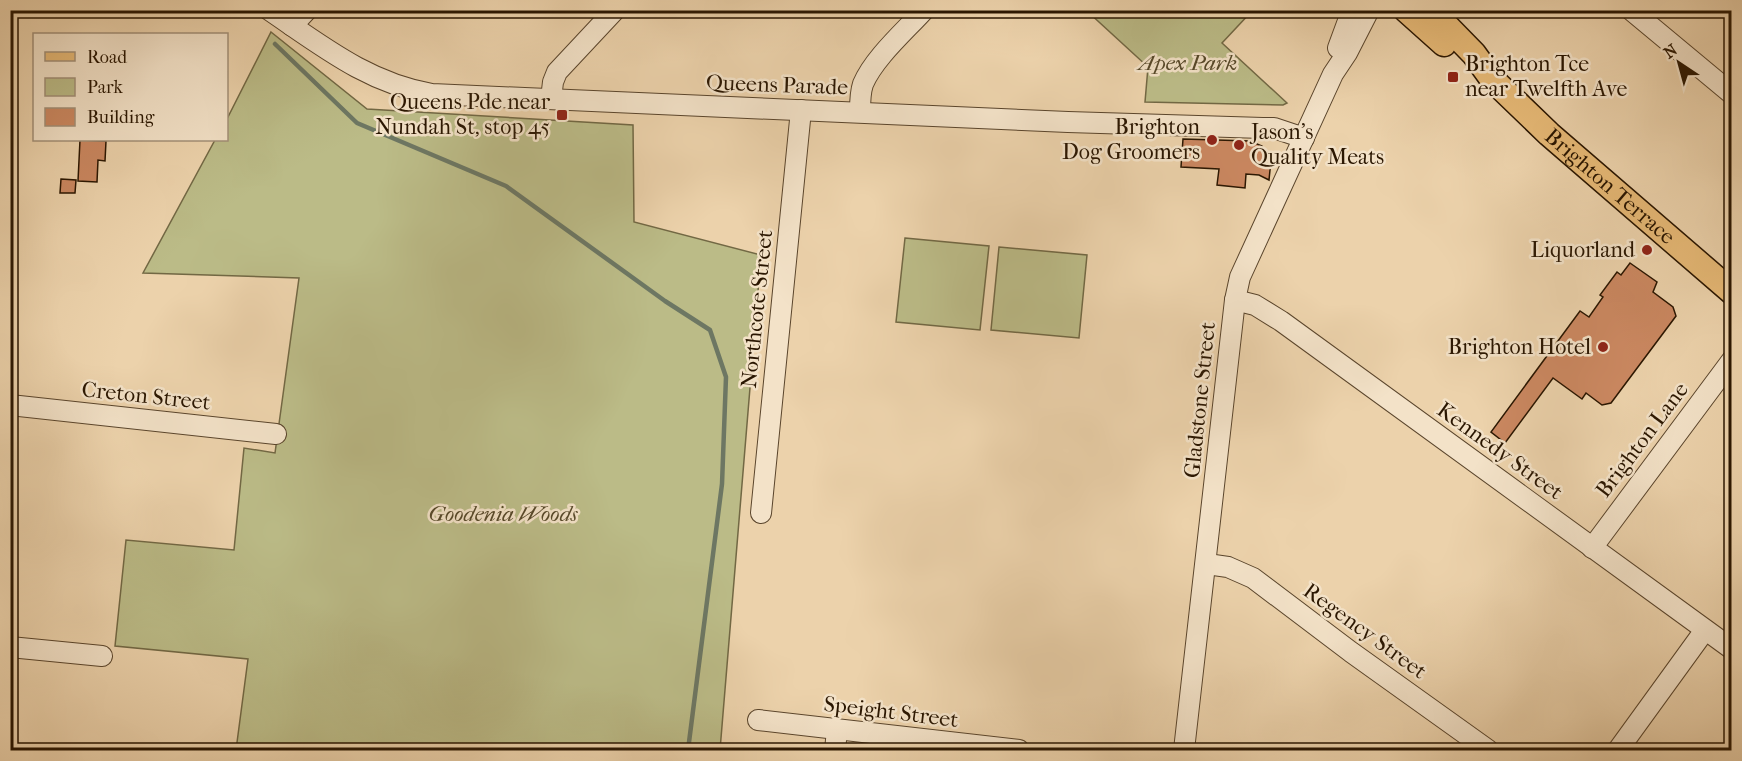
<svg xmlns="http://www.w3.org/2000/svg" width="1742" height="761" viewBox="0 0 1742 761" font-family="'IM FELL French Canon',serif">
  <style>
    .green { fill: #bbbb87; stroke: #726844; stroke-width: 1.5 }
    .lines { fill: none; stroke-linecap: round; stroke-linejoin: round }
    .stream { stroke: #6d7763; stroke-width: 4.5 }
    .building { fill: #cb8861; stroke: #2a1601; stroke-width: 1.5 }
    .minor-casing { stroke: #5a452c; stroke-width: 22 }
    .major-casing { stroke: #2a1601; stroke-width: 27 }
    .minor { stroke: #f3e2c8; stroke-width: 20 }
    .major { stroke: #e6b976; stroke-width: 24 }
    .poi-dot { fill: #8f2418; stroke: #f3e2c8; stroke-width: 2 }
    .labels { text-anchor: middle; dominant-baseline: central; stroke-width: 5; stroke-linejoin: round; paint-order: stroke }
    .park-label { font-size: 22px; font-style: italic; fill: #564829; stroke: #f3e2c8 }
    .poi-label { font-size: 22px; fill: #2a1601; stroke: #f3e2c8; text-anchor: end }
    .street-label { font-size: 22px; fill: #2a1601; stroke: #f3e2c8 }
  </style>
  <rect width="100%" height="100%" fill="#ecd2ab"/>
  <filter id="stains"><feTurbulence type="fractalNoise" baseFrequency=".00333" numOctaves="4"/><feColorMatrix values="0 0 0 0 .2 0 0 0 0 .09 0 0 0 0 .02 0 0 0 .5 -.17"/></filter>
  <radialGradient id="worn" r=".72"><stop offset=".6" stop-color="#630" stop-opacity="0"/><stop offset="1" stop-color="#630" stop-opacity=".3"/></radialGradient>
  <g class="green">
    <path d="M1087,11H1252L1222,43L1287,103L1283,105L1145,102L1148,67Z"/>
    <path d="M271,32L367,109L633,125L634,222L761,255L720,750H236L248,659L115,646L126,540L234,550L244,448L275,453L299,278L143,273L215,140H226L227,119Z"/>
    <path d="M905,238L989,246L980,330L896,322Z"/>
    <path d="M999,247L1087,255L1079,338L991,330Z"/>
  </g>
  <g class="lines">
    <path class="stream" d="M275,44L357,123L506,186L665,301L710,330L726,377L722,484L688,750"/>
  </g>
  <g class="building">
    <path d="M1183,139L1250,141L1262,146L1271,160L1269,180L1259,175L1246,174L1245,188L1217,185L1219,169L1181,167Z"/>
    <path d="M80,140L106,141L105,161L98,160L97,182L78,181Z"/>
    <path d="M61,179L76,180L75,193H60Z"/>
    <path d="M1630,263L1657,282L1653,292L1673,307L1676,316L1611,403L1602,405L1586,393L1582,399L1553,378L1505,443L1491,432L1580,311L1589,317L1603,297L1600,295L1617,272L1621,275Z"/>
  </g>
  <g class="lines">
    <g class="minor-casing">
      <g id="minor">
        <path d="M269,10C322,46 368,83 432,94L1068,122L1263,128H1274L1304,138"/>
        <path d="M1631,10L1732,94"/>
        <path d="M292,26L307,10"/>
        <path d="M1338,48L1352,10"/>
        <path d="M551,99L553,82L557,72L615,10"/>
        <path d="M860,112C860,103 860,93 863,84C874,58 905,31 924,10"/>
        <path d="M1235,300L1255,305L1281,321L1732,649"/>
        <path d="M10,405L276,434"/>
        <path d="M761,513L801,110"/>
        <path d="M1592,548L1732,360"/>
        <path d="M1207,564L1228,567L1253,578L1351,652L1488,750"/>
        <path d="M10,647L102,656"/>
        <path d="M758,720L1019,750"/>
        <path d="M835,750L837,730"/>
        <path d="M1184,750L1235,300L1240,277L1333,74L1347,53L1369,10"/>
        <path d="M1618,750L1705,630"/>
      </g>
    </g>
    <g class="major-casing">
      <g id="major">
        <path d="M1406,10L1444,44"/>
        <path id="s1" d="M1431,10L1474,54L1492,79L1549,134L1732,292"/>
      </g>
    </g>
    <use href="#minor" class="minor"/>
    <use href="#major" class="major"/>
  </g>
  <g class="poi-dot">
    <rect x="1447" y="71" width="12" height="12" rx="3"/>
    <rect x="556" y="109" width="12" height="12" rx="3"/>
    <circle cx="1212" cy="140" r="6"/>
    <circle cx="1239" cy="145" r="6"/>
    <circle cx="1647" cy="250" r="6"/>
    <circle cx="1603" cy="347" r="6"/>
  </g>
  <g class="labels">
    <g class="park-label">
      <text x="1188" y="63">Apex Park</text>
      <text x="503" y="514">Goodenia Woods</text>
    </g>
    <g class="poi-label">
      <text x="1465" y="64" text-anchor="start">Brighton Tce<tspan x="1465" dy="25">near Twelfth Ave</tspan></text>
      <text x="550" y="102">Queens Pde near<tspan x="550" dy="25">Nundah St, stop 45</tspan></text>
      <text x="1200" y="127">Brighton<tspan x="1200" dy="25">Dog Groomers</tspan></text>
      <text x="1251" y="132" text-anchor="start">Jason's<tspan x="1251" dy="25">Quality Meats</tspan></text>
      <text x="1635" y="250">Liquorland</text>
      <text x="1591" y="347">Brighton Hotel</text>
    </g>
    <g class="street-label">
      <text transform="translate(777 85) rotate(2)">Queens Parade</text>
      <text stroke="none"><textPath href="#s1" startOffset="252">Brighton Terrace</textPath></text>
      <text transform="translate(757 309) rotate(-84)">Northcote Street</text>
      <text transform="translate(146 396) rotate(6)">Creton Street</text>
      <text transform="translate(1200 400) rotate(-84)">Gladstone Street</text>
      <text transform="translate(1642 440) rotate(-53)">Brighton Lane</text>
      <text transform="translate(1500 451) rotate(36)">Kennedy Street</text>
      <text transform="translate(1365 631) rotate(36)">Regency Street</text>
      <text transform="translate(891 712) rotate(7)">Speight Street</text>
    </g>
  </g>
  <rect width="1742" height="761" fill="none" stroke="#ecd2ab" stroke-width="36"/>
  <rect x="12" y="12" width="1718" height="737" fill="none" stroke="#2a1601" stroke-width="3"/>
  <rect x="18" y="18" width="1706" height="725" fill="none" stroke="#2a1601" stroke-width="1.5"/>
  <rect x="33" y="33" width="195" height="108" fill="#f3e2c8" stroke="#a39078" stroke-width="1.5"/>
  <rect x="45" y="52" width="30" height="9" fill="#e6b976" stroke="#a39078" stroke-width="1.5"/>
  <text x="87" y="63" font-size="18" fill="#2a1601">Road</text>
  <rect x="45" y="78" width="30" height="18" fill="#bbbb87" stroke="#a39078" stroke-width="1.5"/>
  <text x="87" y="93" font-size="18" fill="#2a1601">Park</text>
  <rect x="45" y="108" width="30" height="18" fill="#cb8861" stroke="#a39078" stroke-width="1.5"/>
  <text x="87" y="123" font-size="18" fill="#2a1601">Building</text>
  <g transform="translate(1679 63) rotate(324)" stroke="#f3e2c8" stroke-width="4.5" paint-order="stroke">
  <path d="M0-4.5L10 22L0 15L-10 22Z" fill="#2a1601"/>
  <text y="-9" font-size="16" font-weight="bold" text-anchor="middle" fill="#2a1601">N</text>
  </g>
  <rect width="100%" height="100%" filter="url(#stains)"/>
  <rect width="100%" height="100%" fill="url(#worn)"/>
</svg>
